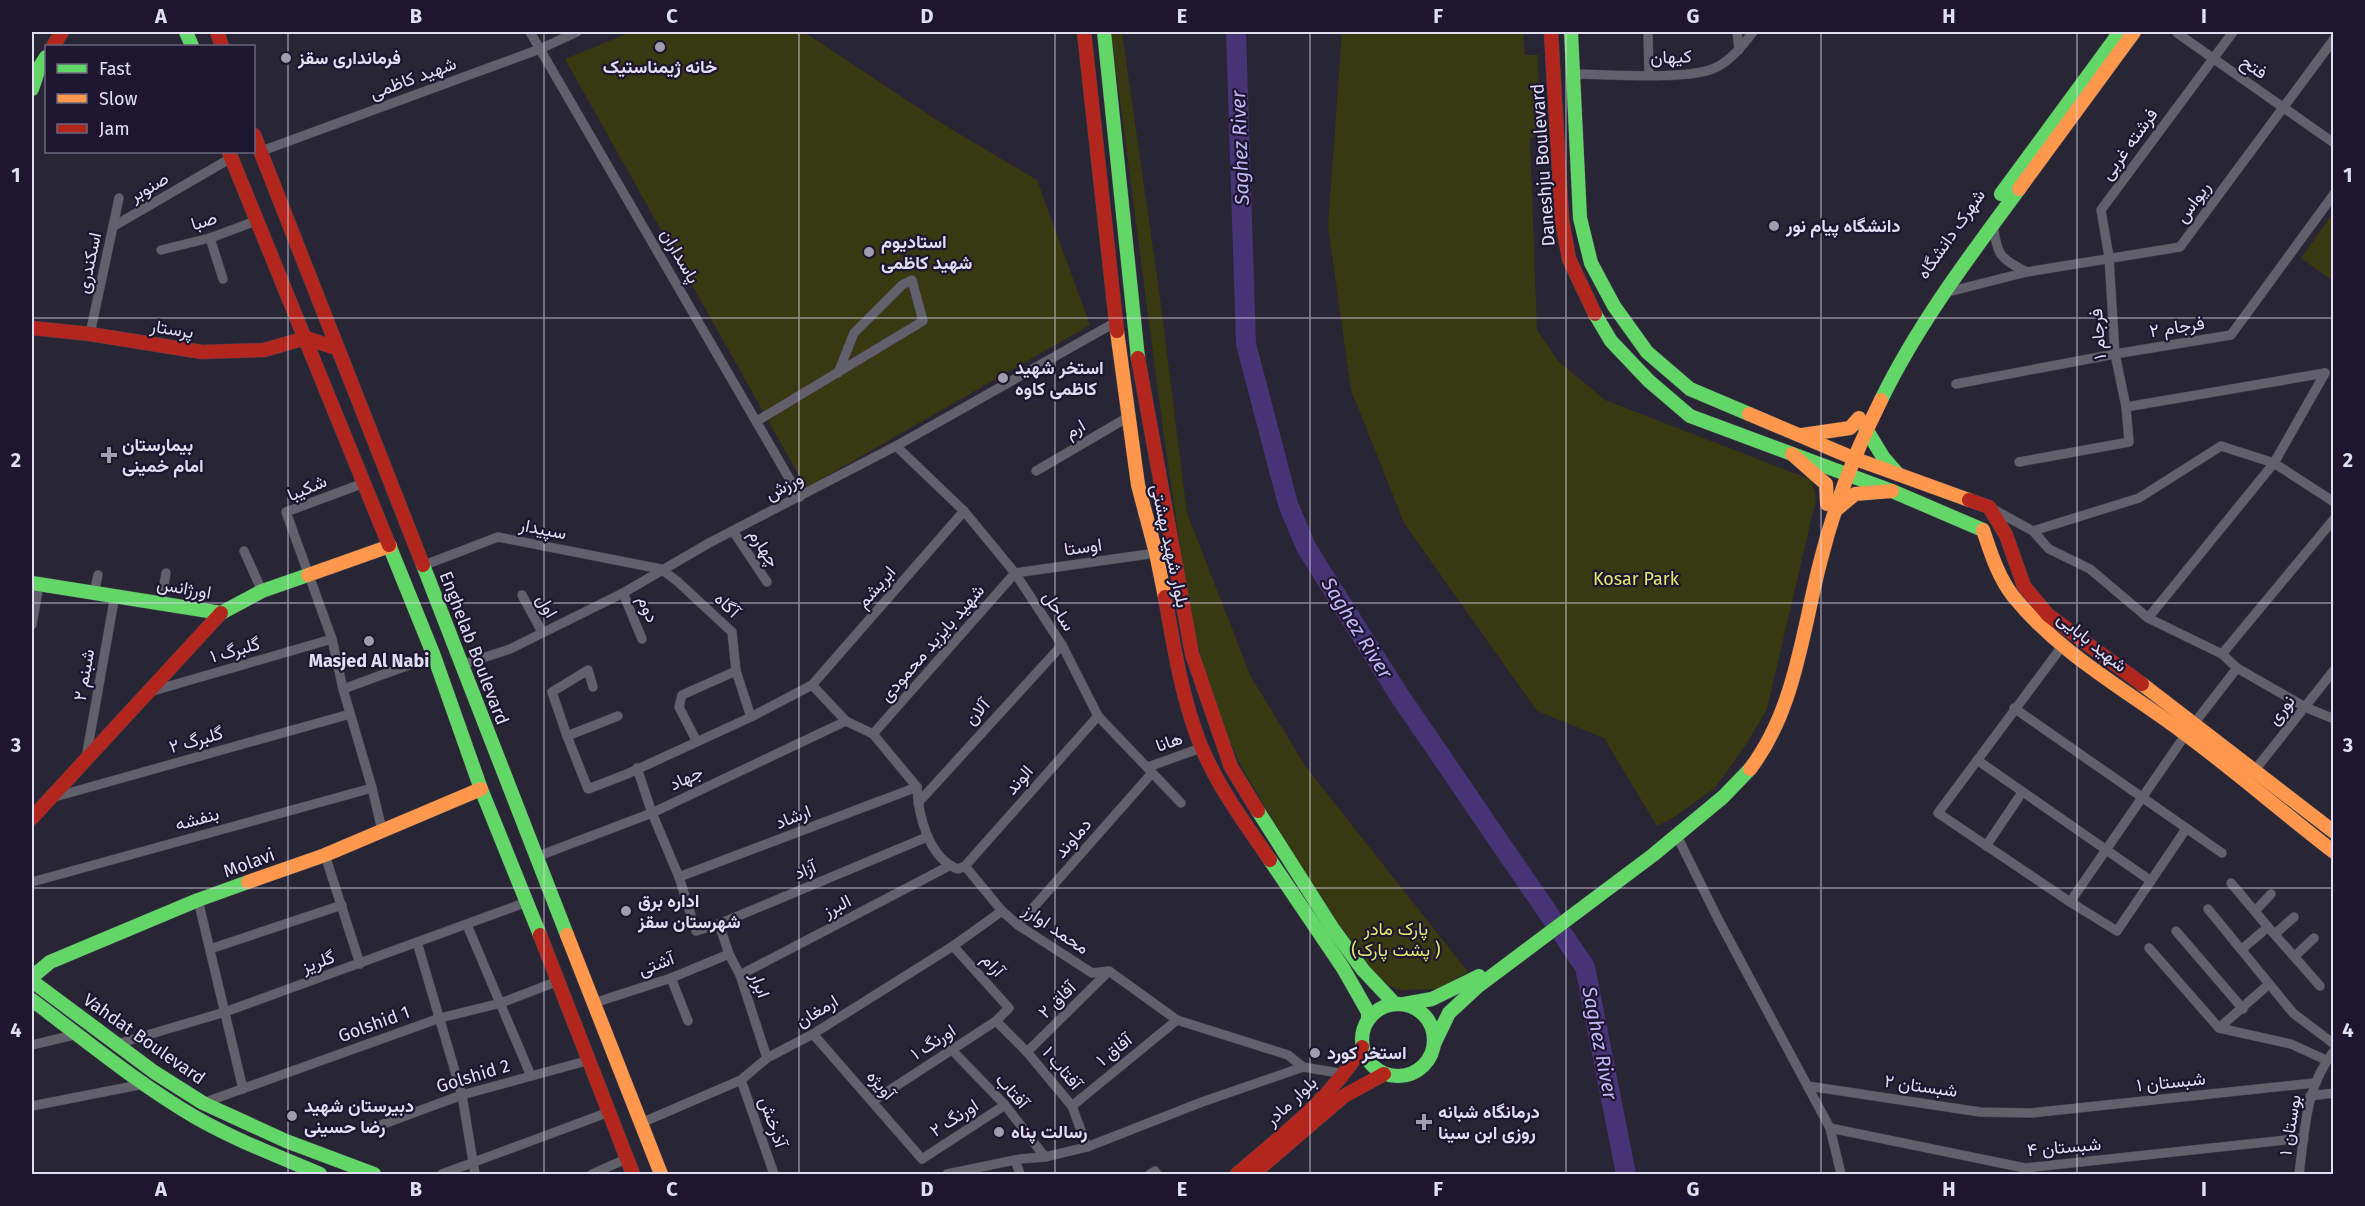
<svg xmlns="http://www.w3.org/2000/svg" width="2365" height="1206" viewBox="0 0 2365 1206" font-family="'Fira Sans',Vazirmatn,sans-serif">
  <style>
    .green { fill: #373911 }
    .lines { fill: none; stroke-linecap: round; stroke-linejoin: round }
    .river { stroke: #463477; stroke-width: 20 }
    .street-casing { stroke: #43404f; stroke-width: 10 }
    .fast-casing { stroke: #43404f; stroke-width: 15 }
    .slow-casing { stroke: #43404f; stroke-width: 15 }
    .jam-casing { stroke: #43404f; stroke-width: 15 }
    .street { stroke: #62606b; stroke-width: 9 }
    .fast { stroke: #63d668; stroke-width: 14 }
    .slow { stroke: #ff974d; stroke-width: 14 }
    .jam { stroke: #b3261e; stroke-width: 14 }
    .grid { fill: none; stroke: #e1def1; stroke-width: 1.5; stroke-opacity: 0.55 }
    .poi-dot { fill: #a09daf; stroke: #1c1631; stroke-width: 2 }
    .labels { text-anchor: middle; dominant-baseline: central; stroke-width: 4.5; stroke-linejoin: round; paint-order: stroke }
    .street-label { font-size: 18px; fill: #e1def1; stroke: #1c1631 }
    .poi-label { font-size: 18px; font-weight: bold; fill: #e1def1; stroke: #1c1631; text-anchor: start }
    .park-label { font-size: 18px; fill: #e0e86c; stroke: #1c1631 }
    .water-label { font-size: 20px; font-style: italic; fill: #c2b7f6; stroke: #1c1631 }
    .neatline { fill: none; stroke: #e1def1; stroke-width: 2 }
    .grid-label { font-size: 20px; text-anchor: middle; font-weight: bold; fill: #e1def1 }
  </style>
  <rect width="100%" height="100%" fill="#282535"/>
  <g class="green">
    <path d="M631,32H804L946,126L1037,180L1090,325L806,488L565,59Z"/>
    <path d="M1111,32H1122L1160,297L1187,513L1251,677L1306,767L1468,972L1438,989L1399,990L1382,982L1333,919L1300,865L1242,768L1214,706L1190,614L1164,437Z"/>
    <path d="M1342,32H1523L1525,55H1538L1540,135L1530,138L1537,330L1558,361L1605,400L1812,480L1816,499L1767,709L1745,746L1715,788L1673,818L1657,826L1604,738L1537,711L1404,523L1351,390L1328,226Z"/>
    <path d="M2333,213V281L2301,258Z"/>
  </g>
  <g class="lines">
    <path class="river" d="M1236,32L1246,344L1288,504L1306,547L1399,695L1585,967L1626,1174"/>
    <g class="street-casing">
      <g id="street">
        <path d="M530,32L800,497"/>
        <path d="M1648,32L1649,75"/>
        <path d="M1737,32L1739,50"/>
        <path d="M2177,33L2334,143"/>
        <path d="M1574,74C1607,74 1691,81 1717,67C1732,59 1743,45 1753,32"/>
        <path d="M259,152L540,49L577,32"/>
        <path d="M1993,225C1998,256 1999,258 2027,272"/>
        <path d="M114,226L231,158"/>
        <path d="M210,238L223,279"/>
        <path d="M161,250L210,238L256,221"/>
        <path d="M1944,293L2027,272L2180,247L2334,39"/>
        <path d="M90,334L119,198"/>
        <path d="M1956,384L2115,354L2231,335L2334,194"/>
        <path d="M2126,407L2325,373"/>
        <path d="M757,421L923,321L912,280L902,285L854,333L838,373"/>
        <path d="M896,446L964,511L1015,573L1062,645L1098,716L1181,803"/>
        <path d="M2019,462L2129,442L2126,407L2115,354L2109,257L2101,210L2233,32"/>
        <path d="M1036,471L1130,416"/>
        <path d="M364,483L286,512L332,639L343,689L372,788L382,830"/>
        <path d="M1991,508L2033,531L2049,549L2090,569L2148,618L2222,654L2237,668L2305,707L2334,719"/>
        <path d="M733,531L767,582"/>
        <path d="M2033,531L2139,498L2221,446L2274,463L2334,502"/>
        <path d="M244,551L262,591"/>
        <path d="M422,566L498,537L661,569L677,581L732,632L736,671L751,717"/>
        <path d="M94,593L98,575"/>
        <path d="M623,593L642,639"/>
        <path d="M522,595L542,632"/>
        <path d="M161,602L166,573"/>
        <path d="M2148,618L2274,463L2325,373"/>
        <path d="M32,625L39,585"/>
        <path d="M2063,645L1938,813L2070,902L2117,931L2186,829"/>
        <path d="M2222,654L2334,519"/>
        <path d="M461,665L510,649L623,593L709,543L896,446L1116,322"/>
        <path d="M812,685L846,721L873,734L917,787"/>
        <path d="M593,687L588,670L552,692L567,736L588,789L627,774L751,717L812,685L964,511"/>
        <path d="M343,689L434,656"/>
        <path d="M149,692L332,639"/>
        <path d="M2014,708L2222,853"/>
        <path d="M873,734L1015,573L1156,553"/>
        <path d="M567,736L618,716"/>
        <path d="M696,740L679,707L682,695L736,671"/>
        <path d="M86,758L115,595"/>
        <path d="M1977,760L2151,881"/>
        <path d="M1148,767L1201,748"/>
        <path d="M637,768L652,813L679,877L696,931L719,924L927,837"/>
        <path d="M2255,770L2334,670"/>
        <path d="M917,787C918,815 929,859 958,869L965,866L1002,911L1018,925L1092,973L1109,971L1177,1020L1288,1055L1303,1067"/>
        <path d="M51,798L350,714"/>
        <path d="M918,803L1062,645"/>
        <path d="M1677,836L1718,919L1830,1128L1841,1174"/>
        <path d="M1986,846L2019,797"/>
        <path d="M325,855L360,964"/>
        <path d="M536,857L652,813L846,721"/>
        <path d="M965,866L1098,716"/>
        <path d="M679,877L917,787"/>
        <path d="M32,882L372,788"/>
        <path d="M2231,883L2268,927"/>
        <path d="M198,900L243,1089"/>
        <path d="M2070,902L2186,734L2237,668"/>
        <path d="M2208,909L2293,1013L2334,1044"/>
        <path d="M2255,911L2271,894"/>
        <path d="M719,924L729,954L740,975L767,1058"/>
        <path d="M467,925L531,1076"/>
        <path d="M1018,925L1152,773"/>
        <path d="M2176,931L2243,1009"/>
        <path d="M2275,934L2294,917"/>
        <path d="M417,942L462,1095L475,1174"/>
        <path d="M2149,948L2219,1028L2291,1044L2326,1060"/>
        <path d="M210,949L342,905"/>
        <path d="M2242,949L2268,927L2320,986"/>
        <path d="M2295,956L2314,938"/>
        <path d="M740,975L949,866"/>
        <path d="M671,978L688,1021"/>
        <path d="M594,1003L671,978L729,954"/>
        <path d="M996,1021L1027,1052L1072,1106L1087,1147"/>
        <path d="M2219,1028L2269,984"/>
        <path d="M813,1034L922,1159L1005,1105"/>
        <path d="M117,1044L225,1012L527,902"/>
        <path d="M32,1045L78,1034"/>
        <path d="M952,1050L1005,1105L1045,1157"/>
        <path d="M1027,1052L1109,971"/>
        <path d="M741,1080L774,1174"/>
        <path d="M1808,1086L1980,1112L2031,1113L2314,1083"/>
        <path d="M2310,1096L2334,1093"/>
        <path d="M873,1101L996,1021L1009,1008L953,946"/>
        <path d="M203,1103L440,1018L501,1003L558,981"/>
        <path d="M32,1106L144,1084"/>
        <path d="M1072,1106L1177,1020"/>
        <path d="M641,1123L741,1080L767,1058L813,1034L953,946L1002,911"/>
        <path d="M1830,1128L2025,1168L2304,1138"/>
        <path d="M367,1130L462,1095L590,1060"/>
        <path d="M1015,1160L1020,1174"/>
        <path d="M442,1174L609,1112"/>
        <path d="M592,1174L626,1159"/>
        <path d="M947,1174L1020,1159L1045,1157L1087,1147L1202,1102L1303,1067L1345,1074"/>
        <path d="M1150,1174L1155,1171L1157,1174"/>
        <path d="M2299,1174C2305,1131 2305,1087 2334,1051"/>
      </g>
    </g>
    <g class="fast-casing">
      <g id="fast">
        <path d="M186,32L192,46"/>
        <path d="M1104,32L1138,358"/>
        <path d="M1571,32L1580,218L1591,263L1614,306L1647,352L1690,389L1749,414"/>
        <path d="M32,89L39,68L46,57"/>
        <path d="M2001,194L2120,32"/>
        <path d="M1595,314L1611,341L1649,381L1690,416L1892,491L1983,530"/>
        <path d="M1881,400C1918,324 1969,257 2019,189"/>
        <path d="M1863,424L1883,457L1897,473"/>
        <path d="M389,545L434,656L481,789L540,935"/>
        <path d="M423,565L567,935"/>
        <path d="M32,583L221,613L262,591L308,575"/>
        <path d="M1258,811L1333,929L1363,970L1395,1004"/>
        <path d="M1270,860L1343,968L1368,1012V1019"/>
        <path d="M32,977L50,962L198,900L248,882"/>
        <path d="M32,981L154,1072L203,1103L286,1141L374,1174"/>
        <path d="M32,1000C85,1040 137,1083 195,1117C235,1140 278,1156 320,1174"/>
        <circle cx="1398" cy="1040" r="36"/>
        <path d="M1404,1004L1432,999L1479,976"/>
        <path d="M1434,1044L1449,1013L1477,987L1653,855L1723,797L1750,769"/>
      </g>
    </g>
    <g class="slow-casing">
      <g id="slow">
        <path d="M2019,189L2134,32"/>
        <path d="M1117,331L1138,485L1156,553L1165,597"/>
        <path d="M1749,414L1853,458L1969,500"/>
        <path d="M1802,435L1850,428L1859,418"/>
        <path d="M1792,454L1826,484L1827,504"/>
        <path d="M1837,509L1855,494L1892,491"/>
        <path d="M1983,530C1991,553 1998,577 2013,596C2058,652 2123,688 2180,730C2233,769 2282,812 2334,852"/>
        <path d="M308,575L390,546"/>
        <path d="M2142,684L2334,832"/>
        <path d="M1750,769C1795,710 1802,633 1820,563C1834,506 1855,452 1881,400"/>
        <path d="M248,882L325,855L481,789"/>
        <path d="M567,935L661,1174"/>
      </g>
    </g>
    <g class="jam-casing">
      <g id="jam">
        <path d="M217,32L222,46"/>
        <path d="M1084,32L1117,331"/>
        <path d="M1551,32L1562,220L1569,259L1595,314"/>
        <path d="M53,46L62,32"/>
        <path d="M254,135L423,565"/>
        <path d="M229,152L389,545"/>
        <path d="M32,328L90,334L202,352L264,350L306,338L336,348"/>
        <path d="M1138,358L1192,654L1231,767L1258,811"/>
        <path d="M1969,500L1989,507L2006,535L2024,586L2048,615L2142,684"/>
        <path d="M1165,597C1173,641 1180,687 1195,730C1211,778 1242,819 1270,860"/>
        <path d="M32,818L221,613"/>
        <path d="M540,935L633,1174"/>
        <path d="M1237,1174C1282,1135 1331,1099 1362,1047"/>
        <path d="M1253,1174L1344,1096L1384,1074"/>
      </g>
    </g>
    <use href="#street" class="street"/>
    <use href="#fast" class="fast"/>
    <use href="#slow" class="slow"/>
    <use href="#jam" class="jam"/>
  </g>
  <path class="grid" d="M288,32V1174M544,32V1174M799,32V1174M1055,32V1174M1310,32V1174M1566,32V1174M1821,32V1174M2077,32V1174M32,318H2334M32,603H2334M32,888H2334"/>
  <g class="poi-dot">
    <circle cx="660" cy="47" r="6"/>
    <circle cx="286" cy="58" r="6"/>
    <circle cx="1774" cy="226" r="6"/>
    <circle cx="869" cy="252" r="6"/>
    <circle cx="1003" cy="378" r="6"/>
    <path d="M106 446h6v6h6v6h-6v6h-6v-6h-6v-6h6z"/>
    <circle cx="369" cy="641" r="6"/>
    <circle cx="626" cy="911" r="6"/>
    <circle cx="1315" cy="1053" r="6"/>
    <circle cx="292" cy="1116" r="6"/>
    <path d="M1421 1113h6v6h6v6h-6v6h-6v-6h-6v-6h6z"/>
    <circle cx="999" cy="1132" r="6"/>
  </g>
  <g class="labels">
    <g class="street-label">
      <text transform="translate(1671 57) rotate(-2)">کیهان</text>
      <text transform="translate(2254 67) rotate(35)">فتح</text>
      <text transform="translate(413 78) rotate(-20)">شهید کاظمی</text>
      <text transform="translate(2129 144) rotate(-54)">فرشته غربی</text>
      <text transform="translate(1543 165) rotate(-94)">Daneshju Boulevard</text>
      <text transform="translate(149 187) rotate(-30)">صنوبر</text>
      <text transform="translate(2193 202) rotate(-54)">ریواس</text>
      <text transform="translate(204 221) rotate(-17)">صبا</text>
      <text transform="translate(1951 234) rotate(-55)">شهرک دانشگاه</text>
      <text transform="translate(680 256) rotate(60)">پاسداران</text>
      <text transform="translate(89 263) rotate(-78)">اسکندری</text>
      <text transform="translate(2177 327) rotate(-9)">فرجام ۲</text>
      <text transform="translate(172 329) rotate(9)">پرستار</text>
      <text transform="translate(2098 334) rotate(-95)">فرجام ۱</text>
      <text transform="translate(1075 429) rotate(-30)">ارم</text>
      <text transform="translate(784 486) rotate(-28)">ورزش</text>
      <text transform="translate(307 488) rotate(-23)">شکیبا</text>
      <text transform="translate(543 529) rotate(11)">سپیدار</text>
      <text transform="translate(1170 546) rotate(78)">بلوار شهید بهشتی</text>
      <text transform="translate(1083 547) rotate(-8)">اوستا</text>
      <text transform="translate(764 548) rotate(57)">چهارم</text>
      <text transform="translate(876 587) rotate(-49)">ابریشم</text>
      <text transform="translate(184 588) rotate(10)">اورژانس</text>
      <text transform="translate(727 605) rotate(44)">آگاه</text>
      <text transform="translate(547 606) rotate(61)">اول</text>
      <text transform="translate(648 609) rotate(67)">دوم</text>
      <text transform="translate(1059 611) rotate(57)">ساحل</text>
      <text transform="translate(2092 642) rotate(39)">شهید بابایی</text>
      <text transform="translate(932 643) rotate(-49)">شهید بایزید محمودی</text>
      <text transform="translate(474 648) rotate(69)">Enghelab Boulevard</text>
      <text transform="translate(235 650) rotate(-16)">گلبرگ ۱</text>
      <text transform="translate(84 675) rotate(-80)">شبنم ۲</text>
      <text transform="translate(2281 710) rotate(-52)">نوری</text>
      <text transform="translate(977 712) rotate(-48)">آلان</text>
      <text transform="translate(196 740) rotate(-16)">گلبرگ ۲</text>
      <text transform="translate(1169 742) rotate(-19)">هانا</text>
      <text transform="translate(686 778) rotate(-25)">جهاد</text>
      <text transform="translate(1019 780) rotate(-49)">الوند</text>
      <text transform="translate(793 817) rotate(-21)">ارشاد</text>
      <text transform="translate(197 819) rotate(-15)">بنفشه</text>
      <text transform="translate(1073 838) rotate(-49)">دماوند</text>
      <text transform="translate(249 863) rotate(-20)">Molavi</text>
      <text transform="translate(805 870) rotate(-23)">آزاد</text>
      <text transform="translate(837 906) rotate(-27)">البرز</text>
      <text transform="translate(1056 929) rotate(34)">محمد اوارز</text>
      <text transform="translate(318 962) rotate(-20)">گلریز</text>
      <text transform="translate(656 964) rotate(-20)">آشتی</text>
      <text transform="translate(993 965) rotate(48)">آرام</text>
      <text transform="translate(760 985) rotate(71)">ابرار</text>
      <text transform="translate(1057 1000) rotate(-44)">آفاق ۲</text>
      <text transform="translate(817 1011) rotate(-31)">ارمغان</text>
      <text transform="translate(374 1024) rotate(-20)">Golshid 1</text>
      <text transform="translate(144 1039) rotate(35)">Vahdat Boulevard</text>
      <text transform="translate(933 1042) rotate(-33)">اورنگ ۱</text>
      <text transform="translate(1114 1050) rotate(-39)">آفاق ۱</text>
      <text transform="translate(1062 1068) rotate(50)">آفتاب ۱</text>
      <text transform="translate(473 1076) rotate(-17)">Golshid 2</text>
      <text transform="translate(2171 1082) rotate(-6)">شبستان ۱</text>
      <text transform="translate(881 1085) rotate(49)">آویژه</text>
      <text transform="translate(1921 1086) rotate(8)">شبستان ۲</text>
      <text transform="translate(1012 1091) rotate(49)">آفتاب</text>
      <text transform="translate(1291 1101) rotate(-43)">بلوار مادر</text>
      <text transform="translate(954 1118) rotate(-33)">اورنگ ۲</text>
      <text transform="translate(773 1122) rotate(71)">آذرخش</text>
      <text transform="translate(2290 1125) rotate(-81)">بوستان ۱</text>
      <text transform="translate(2064 1147) rotate(-5)">شبستان ۴</text>
    </g>
    <g class="poi-label">
      <text x="298" y="58">فرمانداری سقز</text>
      <text x="660" y="67" text-anchor="middle">خانه ژیمناستیک</text>
      <text x="1786" y="226">دانشگاه پیام نور</text>
      <text x="881" y="242">استادیوم<tspan x="881" dy="21">شهید کاظمی</tspan></text>
      <text x="1015" y="368">استخر شهید<tspan x="1015" dy="21">کاظمی کاوه</tspan></text>
      <text x="122" y="445">بیمارستان<tspan x="122" dy="21">امام خمینی</tspan></text>
      <text x="369" y="661" text-anchor="middle">Masjed Al Nabi</text>
      <text x="638" y="901">اداره برق<tspan x="638" dy="21">شهرستان سقز</tspan></text>
      <text x="1327" y="1053">استخر کورد</text>
      <text x="304" y="1106">دبیرستان شهید<tspan x="304" dy="21">رضا حسینی</tspan></text>
      <text x="1438" y="1112">درمانگاه شبانه<tspan x="1438" dy="21">روزی ابن سینا</tspan></text>
      <text x="1011" y="1132">رسالت پناه</text>
    </g>
    <g class="park-label">
      <text x="1636" y="579">Kosar Park</text>
      <text x="1396" y="929">پارک مادر<tspan x="1396" dy="21">(پشت پارک )</tspan></text>
    </g>
    <g class="water-label">
      <text transform="translate(1240 148) rotate(-92)">Saghez River</text>
      <text transform="translate(1357 628) rotate(58)">Saghez River</text>
      <text transform="translate(1600 1043) rotate(79)">Saghez River</text>
    </g>
  </g>
  <rect width="2365" height="1206" fill="none" stroke="#1c1631" stroke-width="66"/>
  <rect x="45" y="45" width="210" height="108" fill="#1c1631" stroke="#6b667e" stroke-width="1.5"/>
  <rect x="57" y="64" width="30" height="9" fill="#63d668" stroke="#6b667e" stroke-width="1.5"/>
  <text x="99" y="75" font-size="18" fill="#e1def1">Fast</text>
  <rect x="57" y="94" width="30" height="9" fill="#ff974d" stroke="#6b667e" stroke-width="1.5"/>
  <text x="99" y="105" font-size="18" fill="#e1def1">Slow</text>
  <rect x="57" y="124" width="30" height="9" fill="#b3261e" stroke="#6b667e" stroke-width="1.5"/>
  <text x="99" y="135" font-size="18" fill="#e1def1">Jam</text>
  <rect x="33" y="33" width="2299" height="1140" class="neatline"/>
  <g class="grid-label">
    <text x="161" y="23">A</text>
    <text x="416" y="23">B</text>
    <text x="672" y="23">C</text>
    <text x="927" y="23">D</text>
    <text x="1182" y="23">E</text>
    <text x="1438" y="23">F</text>
    <text x="1693" y="23">G</text>
    <text x="1949" y="23">H</text>
    <text x="2204" y="23">I</text>
    <text x="16" y="182">1</text>
    <text x="2348" y="182">1</text>
    <text x="16" y="467">2</text>
    <text x="2348" y="467">2</text>
    <text x="16" y="752">3</text>
    <text x="2348" y="752">3</text>
    <text x="16" y="1037">4</text>
    <text x="2348" y="1037">4</text>
    <text x="161" y="1196">A</text>
    <text x="416" y="1196">B</text>
    <text x="672" y="1196">C</text>
    <text x="927" y="1196">D</text>
    <text x="1182" y="1196">E</text>
    <text x="1438" y="1196">F</text>
    <text x="1693" y="1196">G</text>
    <text x="1949" y="1196">H</text>
    <text x="2204" y="1196">I</text>
  </g>
</svg>
